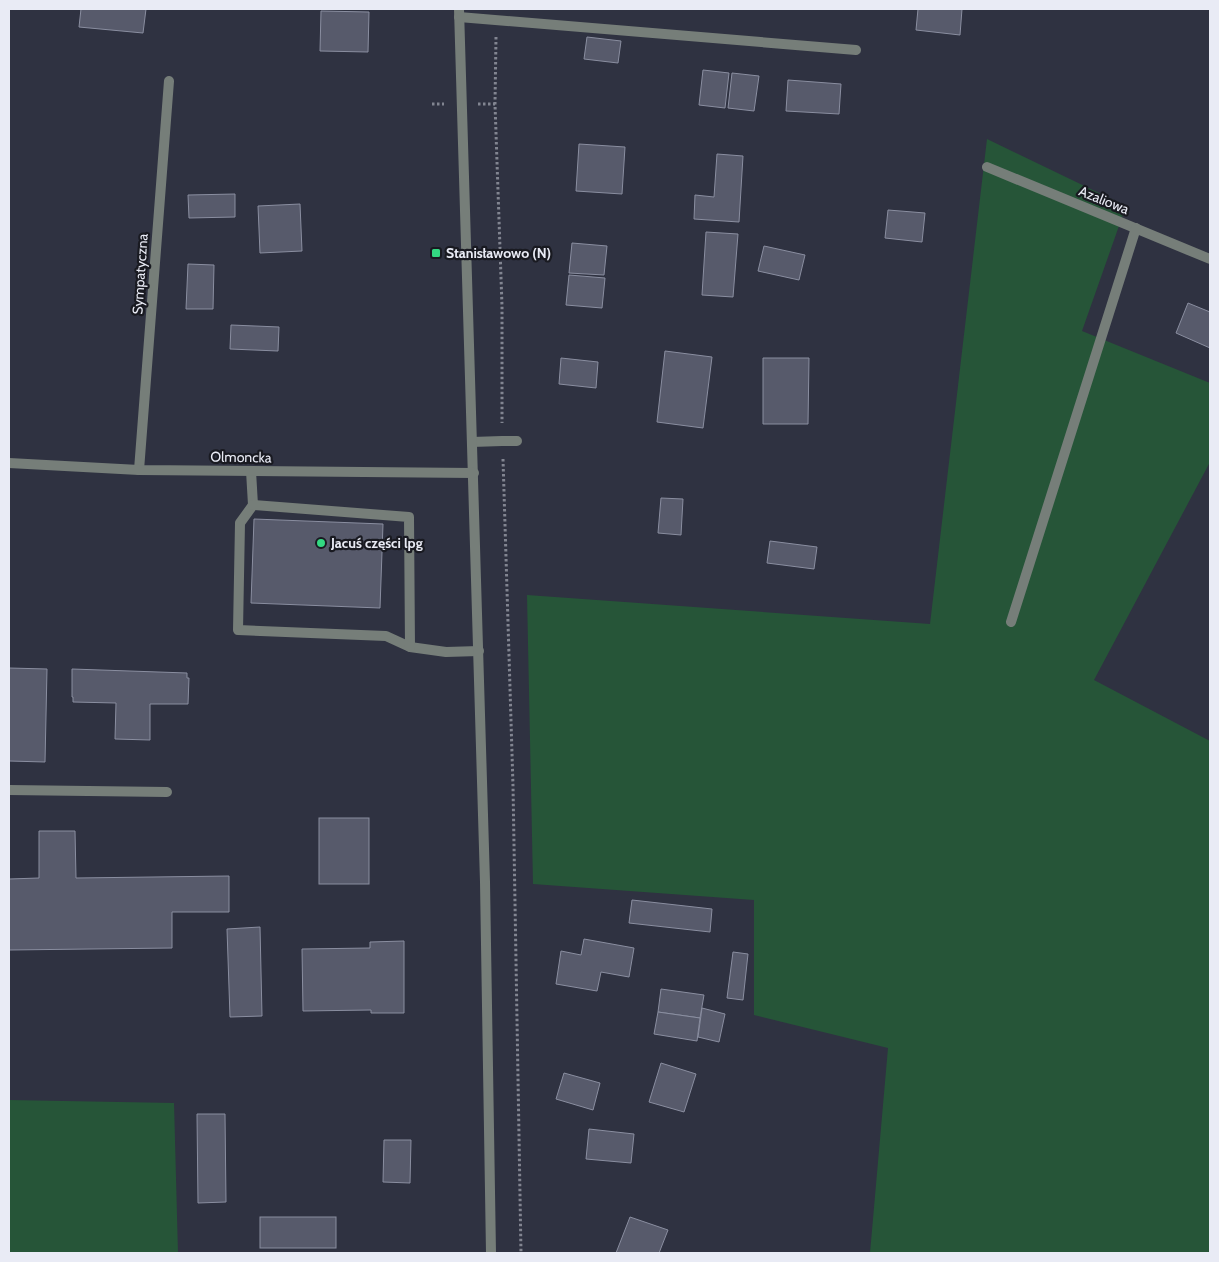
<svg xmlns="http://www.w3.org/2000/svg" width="1219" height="1262" viewBox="0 0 1219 1262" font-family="Cabin,sans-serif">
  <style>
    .green { fill: #265538 }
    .building { fill: #575a6b; stroke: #8a8ea0 }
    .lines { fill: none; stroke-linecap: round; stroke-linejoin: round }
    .path { stroke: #828591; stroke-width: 3; stroke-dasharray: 2.5 2.5; stroke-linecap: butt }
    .service { stroke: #767e79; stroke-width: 10 }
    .minor { stroke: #767e79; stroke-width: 10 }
    .tertiary { stroke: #767e79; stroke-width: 10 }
    .poi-dot { fill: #33d882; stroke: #191a21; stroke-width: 2 }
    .labels { text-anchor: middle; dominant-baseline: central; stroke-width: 4.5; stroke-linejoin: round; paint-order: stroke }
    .street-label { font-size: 14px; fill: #e9ebf5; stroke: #191a21 }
    .poi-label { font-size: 14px; font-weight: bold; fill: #e9ebf5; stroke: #191a21; text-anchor: start }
  </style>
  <rect width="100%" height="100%" fill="#2f3241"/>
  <g class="green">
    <path d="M987,139L1126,206L1082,331L1210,383V462L1094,680L1210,741V1253H870L888,1048L754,1015V900L533,884L527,595L930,624Z"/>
    <path d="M9,1100L174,1103L178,1253H9Z"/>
  </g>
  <g class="building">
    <path d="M81,9H146L143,33L79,27Z"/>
    <path d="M918,9H962L960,35L916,30Z"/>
    <path d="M321,11L369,12L368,52L320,51Z"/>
    <path d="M587,37L621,41L618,63L584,59Z"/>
    <path d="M703,70L729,73L725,108L699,105Z"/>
    <path d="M732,73L759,76L754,111L728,108Z"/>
    <path d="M788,80L841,84L839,114L786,111Z"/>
    <path d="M579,144L625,147L622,194L576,191Z"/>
    <path d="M717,154L743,156L739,222L694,219L695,195L714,197Z"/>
    <path d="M235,194V217L189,218L188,195Z"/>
    <path d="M300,204L302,251L260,253L258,206Z"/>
    <path d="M888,210L925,213L922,242L885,238Z"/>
    <path d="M706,232L738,234L733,297L702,295Z"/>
    <path d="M572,243L607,246L604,275L569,273Z"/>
    <path d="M764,246L805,255L799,280L758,271Z"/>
    <path d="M188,264L214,265L213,309H186Z"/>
    <path d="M569,275L605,278L602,308L566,305Z"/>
    <path d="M1188,303L1210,312V348L1176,333Z"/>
    <path d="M231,325L279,327L278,351L230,349Z"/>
    <path d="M665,351L712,357L703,428L657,422Z"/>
    <path d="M561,358L598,362L596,388L559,384Z"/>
    <path d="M763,358H809L808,424H763Z"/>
    <path d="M661,498L683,499L681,535L658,533Z"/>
    <path d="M254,519L383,524L380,608L251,603Z"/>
    <path d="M770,541L817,547L814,569L767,563Z"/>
    <path d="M9,668L47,669L45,762L9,761Z"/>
    <path d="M72,669L187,673V678H189L188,704H150V740L115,739L116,703L73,702V697H72Z"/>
    <rect x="319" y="818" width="50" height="66"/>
    <path d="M39,831H75L76,878L229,876V912H172V948L9,950V879L39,878Z"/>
    <path d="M632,900L712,909L710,932L629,923Z"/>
    <path d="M260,927L262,1016L230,1017L227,929Z"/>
    <path d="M584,939L634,948L629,977L601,972L597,991L556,984L561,951L581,955Z"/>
    <path d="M404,941V1013H371V1010L303,1011L302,949L370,948V942Z"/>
    <path d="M733,952L748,954L743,1000L727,998Z"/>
    <path d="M661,989L704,995L700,1018L658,1012Z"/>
    <path d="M702,1008L725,1014L719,1042L698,1037Z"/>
    <path d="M658,1012L700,1018L697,1041L654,1034Z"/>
    <path d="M661,1063L696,1074L684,1112L649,1102Z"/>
    <path d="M564,1073L600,1083L593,1110L556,1099Z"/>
    <path d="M197,1114H225L226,1202L198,1203Z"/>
    <path d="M589,1129L634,1134L631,1163L586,1159Z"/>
    <path d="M384,1140H411L410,1183L383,1182Z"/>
    <rect x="260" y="1217" width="76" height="31"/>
    <path d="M630,1217L668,1230L659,1253H616Z"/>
  </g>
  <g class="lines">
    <g class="path">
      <path d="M496,37L495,104L502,306V423"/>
      <path d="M432,104H444"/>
      <path d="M478,104H495"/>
      <path d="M503,459L513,786L521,1253"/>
    </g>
    <g class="service">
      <path d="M459,17L856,50"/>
      <path d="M472,442L502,441H517"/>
      <path d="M251,471L253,505L240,523L238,630L386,636L410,647L446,652L479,651"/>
      <path d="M253,505L409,517L410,647"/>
    </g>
    <g class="minor">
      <path d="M987,167L1210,259"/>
      <path d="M139,470L169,81"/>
      <path d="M1011,622L1136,228"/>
      <path d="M9,790L167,792"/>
    </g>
    <g class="tertiary">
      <path d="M459,9L485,882L491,1253"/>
      <path d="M9,463L139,470L474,473"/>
    </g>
  </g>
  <g class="poi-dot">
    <rect x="431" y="248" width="10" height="10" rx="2.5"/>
    <circle cx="321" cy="543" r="5"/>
  </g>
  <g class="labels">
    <g class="street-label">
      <text transform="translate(1104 200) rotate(22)">Azaliowa</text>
      <text transform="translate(140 274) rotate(-86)">Sympatyczna</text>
      <text transform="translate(241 457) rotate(1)">Olmoncka</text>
    </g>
    <g class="poi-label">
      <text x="446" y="253">Stanisławowo (N)</text>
      <text x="331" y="543">Jacuś części lpg</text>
    </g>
  </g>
  <rect width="1219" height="1262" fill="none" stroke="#e9ebf5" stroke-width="20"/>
</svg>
